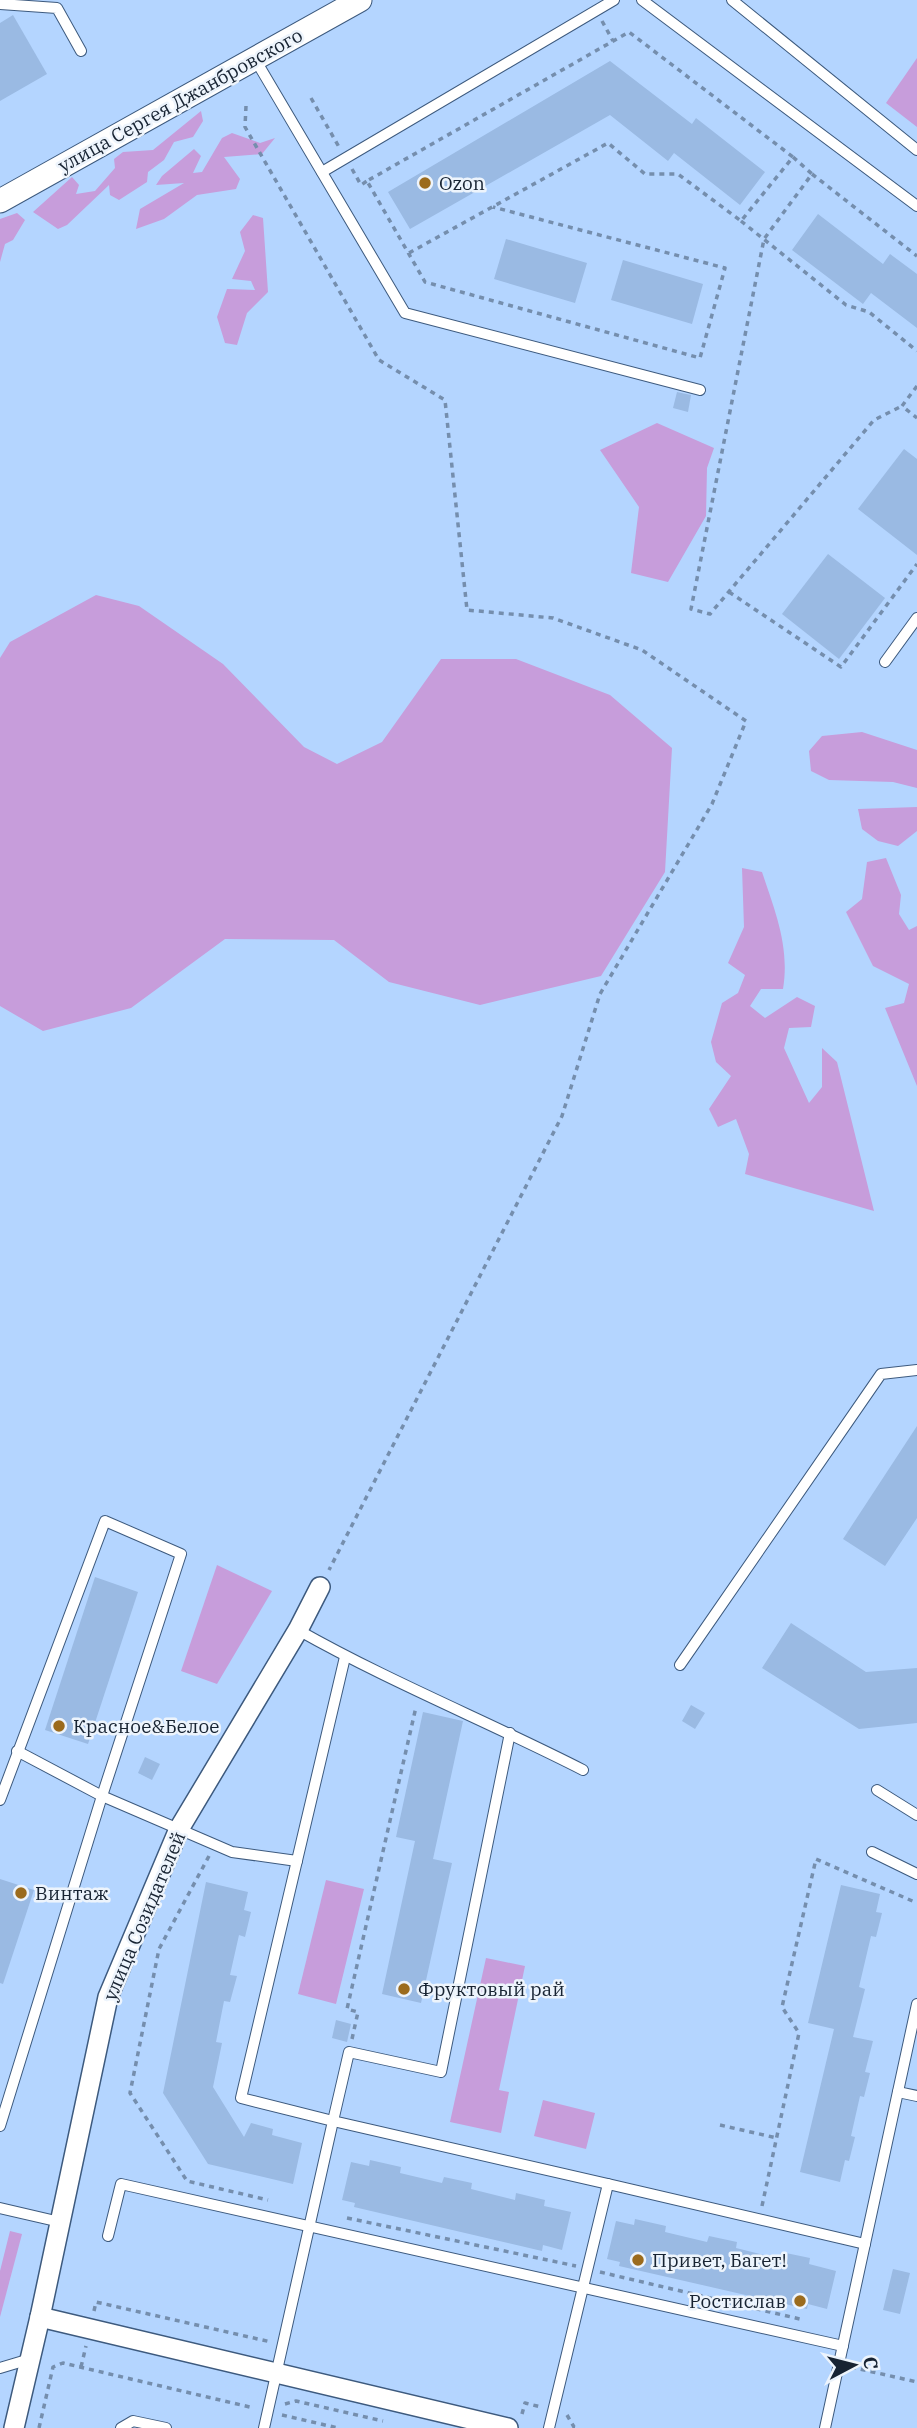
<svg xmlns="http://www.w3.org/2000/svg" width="917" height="2428" viewBox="0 0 917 2428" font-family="'IBM Plex Serif',serif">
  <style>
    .green { fill: #c79ddb }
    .building { fill: #9abae3 }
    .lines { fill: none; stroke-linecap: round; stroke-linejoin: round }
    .service-casing { stroke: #3d5a7e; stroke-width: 12 }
    .minor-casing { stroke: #3d5a7e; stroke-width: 22 }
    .tertiary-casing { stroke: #3d5a7e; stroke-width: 25 }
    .path { stroke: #758ead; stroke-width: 3.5; stroke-dasharray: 5 5; stroke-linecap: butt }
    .service { stroke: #fff; stroke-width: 10 }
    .minor { stroke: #fff; stroke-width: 19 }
    .tertiary { stroke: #fff; stroke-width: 23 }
    .poi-dot { fill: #9b6b1d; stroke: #edf4fc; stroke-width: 2.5 }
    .labels { text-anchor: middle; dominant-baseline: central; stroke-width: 5; stroke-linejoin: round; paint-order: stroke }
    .street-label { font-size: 19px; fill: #172332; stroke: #edf4fc }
    .poi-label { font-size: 19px; fill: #172332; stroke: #edf4fc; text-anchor: start }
  </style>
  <rect width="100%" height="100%" fill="#b4d5ff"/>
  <g class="green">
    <path d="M917,58V127L886,103Z"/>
    <path d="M201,111L203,121L193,137L174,142L164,160L148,172L147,182L119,200L110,195L109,185L67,225L58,229L33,212L72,177L79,185L76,194L95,191L115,168L114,159L123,152L153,150Z"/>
    <path d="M232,133L260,143L275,138L262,154L224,157L240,179L236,189L197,195L164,219L136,229L140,209L184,183L156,185L162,176L194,149L201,156L193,173L202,172L222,138Z"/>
    <path d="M17,213L25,220L13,240L5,244L0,262V219Z"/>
    <path d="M253,215L263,218L268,292L247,313L237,345L225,343L217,317L227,289L255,290L251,281L232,279L245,251L240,232Z"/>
    <path d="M657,423L714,448L707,468L706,516L668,582L631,573L639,507L600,450Z"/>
    <path d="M96,595L139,606L223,664L304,747L337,764L382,742L441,659H516L610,695L672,748L665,872L601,976L480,1005L389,982L334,940L225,939L131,1008L43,1031L0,1006V658L10,642Z"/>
    <path d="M862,732L917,750V788L893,782L829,780L811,771L809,751L822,736Z"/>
    <path d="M917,807V831L898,846L878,841L862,829L858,809Z"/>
    <path d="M886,858L901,895L899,914L909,930L917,926V1086L885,1008L904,1003L909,984L873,966L846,912L862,899L867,862Z"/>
    <path d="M742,868L762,872C775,911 790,947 783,989H761L750,1006L765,1018L797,997L815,1006L811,1027L789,1028L784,1048L809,1103L822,1087V1048L837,1062L874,1211L745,1174L749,1154L736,1119L718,1127L709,1109L731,1076L716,1062L711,1042L722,1003L738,993L745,975L728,963L744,927Z"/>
    <path d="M217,1565L272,1591L217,1684L181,1671Z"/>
    <path d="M326,1880L364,1889L336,2004L298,1994Z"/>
    <path d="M486,1958L525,1966L499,2090L509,2092L501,2133L450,2122Z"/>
    <path d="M543,2100L595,2113L586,2149L534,2136Z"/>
    <path d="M10,2231L22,2234L0,2317V2271Z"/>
  </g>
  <g class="building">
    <path d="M13,15L47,74L0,101V23Z"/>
    <path d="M610,61L692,124L696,118L765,172L740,205L674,153L668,161L610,115L410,229L388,192Z"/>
    <path d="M818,214L883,264L890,254L917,274V328L871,293L863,304L792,250Z"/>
    <path d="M506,239L587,263L575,303L494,279Z"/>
    <path d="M623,260L703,284L692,324L611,300Z"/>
    <path d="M677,392L691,395L688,412L673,408Z"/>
    <path d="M904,449L917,459V555L858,509Z"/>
    <path d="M828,554L885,598L839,659L782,614Z"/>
    <path d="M917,1426V1518L885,1566L843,1539Z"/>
    <path d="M95,1577L138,1592L88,1744L45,1730Z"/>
    <path d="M791,1623L866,1672L917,1668V1723L859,1729L762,1668Z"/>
    <path d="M691,1705L705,1713L695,1729L682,1721Z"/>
    <path d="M423,1712L463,1721L433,1859L452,1863L421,2003L382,1994L415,1841L396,1837Z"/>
    <path d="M145,1757L160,1764L152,1780L138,1773Z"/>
    <path d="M0,1879L34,1890L3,1984L0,1983Z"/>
    <path d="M206,1882L248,1892L244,1910L251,1912L245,1937L239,1935L230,1975L237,1976L230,2002L224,2001L216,2042L222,2043L213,2087L244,2137L251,2123L273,2129L272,2135L302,2143L293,2184L208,2164L163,2093Z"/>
    <path d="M841,1885L880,1894L876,1912L882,1913L876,1937L871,1936L859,1987L865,1989L853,2037L873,2041L865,2072L870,2073L864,2097L860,2096L851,2136L855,2137L849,2161L845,2160L840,2182L800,2172L834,2029L808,2023Z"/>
    <path d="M336,2020L351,2024L347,2042L332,2038Z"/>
    <path d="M370,2160L401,2167L400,2173L442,2183L444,2177L472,2183L471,2189L515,2200L516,2193L545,2200L544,2206L571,2212L562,2250L543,2245L542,2251L354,2207L355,2203L342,2200L351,2162L369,2166Z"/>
    <path d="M635,2219L666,2226L665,2232L707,2242L709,2236L737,2242L736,2248L780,2259L781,2252L810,2258L809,2264L836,2271L827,2309L808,2304L807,2309L619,2266L620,2262L607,2259L616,2221L634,2225Z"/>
    <path d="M893,2269L910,2273L900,2314L883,2310Z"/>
  </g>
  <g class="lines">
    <g class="service-casing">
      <g id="service">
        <path d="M642,0L917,206"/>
        <path d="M732,0L917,150"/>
        <path d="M0,4L57,8L81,51"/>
        <path d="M255,59L405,313L700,390"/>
        <path d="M322,172L614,0"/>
        <path d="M885,662L917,618"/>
        <path d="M298,1630C390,1682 489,1722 583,1770"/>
        <path d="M680,1665L881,1374L917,1370"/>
        <path d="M510,1733L441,2072L349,2052L333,2121L608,2184"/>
        <path d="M17,1751L102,1796L232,1852L297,1861"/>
        <path d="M877,1790L917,1815"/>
        <path d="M0,1800L105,1521L181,1554L102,1796L0,2126"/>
        <path d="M872,1852L917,1874"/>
        <path d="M898,2092L917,2096"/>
        <path d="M0,2208L60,2222"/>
        <path d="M108,2236L121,2184L843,2346"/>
        <path d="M0,2368L30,2359"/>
        <path d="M121,2428L133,2421L166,2428"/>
        <path d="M264,2428L333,2121L241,2098L345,1657"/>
        <path d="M549,2428L608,2184L865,2244"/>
        <path d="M825,2428L917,2004"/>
      </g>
    </g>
    <g class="minor-casing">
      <g id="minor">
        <path d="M40,2317L508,2428"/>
        <path d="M14,2428L40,2317L108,1997L179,1829L298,1630L320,1587"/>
      </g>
    </g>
    <g class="tertiary-casing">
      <path id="tertiary" d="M0,201L360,0"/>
    </g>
    <g class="path">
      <path d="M602,21L613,41"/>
      <path d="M311,98L339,147"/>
      <path d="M246,106L245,127L379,360L445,400L467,610L553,618L642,650L746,721L712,804L600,994L562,1116L329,1570"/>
      <path d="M793,157L812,174L764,239L691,609L710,614L874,420L902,406"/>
      <path d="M352,169L361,185L367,181"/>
      <path d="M812,174L917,256"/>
      <path d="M741,221L846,305L869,312L917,351"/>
      <path d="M409,253L608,143L645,174H678L741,221L793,157L629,32L367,181L425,282L700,358L725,268L493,207"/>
      <path d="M917,386L902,406L917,418"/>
      <path d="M729,592L841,667L917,564"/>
      <path d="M209,1856L159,1949L130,2093L187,2181L268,2200"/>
      <path d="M352,2039L358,2012L347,2009L416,1707"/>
      <path d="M720,2125L777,2138"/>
      <path d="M762,2206L799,2033L782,2007L816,1859L917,1903"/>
      <path d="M347,2218L576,2266"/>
      <path d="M600,2272L804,2320"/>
      <path d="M94,2311L96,2302L271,2342"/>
      <path d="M81,2367L86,2346"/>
      <path d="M851,2367L917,2382"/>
      <path d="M285,2404L296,2401L383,2421"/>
      <path d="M522,2414L525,2403L541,2407"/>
      <path d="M282,2415L338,2428"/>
      <path d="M567,2415L574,2427L580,2428"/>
      <path d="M39,2428L53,2367L63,2363L254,2408"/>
    </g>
    <use href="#service" class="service"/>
    <use href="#minor" class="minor"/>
    <use href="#tertiary" class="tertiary"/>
  </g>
  <g class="poi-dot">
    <circle cx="425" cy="183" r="7"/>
    <circle cx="59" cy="1726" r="7"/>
    <circle cx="21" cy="1893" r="7"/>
    <circle cx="404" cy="1989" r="7"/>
    <circle cx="638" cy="2260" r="7"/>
    <circle cx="800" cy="2301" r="7"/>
  </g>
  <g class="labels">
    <g class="street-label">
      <text transform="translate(180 100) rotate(-29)">улица Сергея Джанбровского</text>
      <text transform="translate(144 1916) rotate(-67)">улица Созидателей</text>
    </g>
    <g class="poi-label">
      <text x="439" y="183">Ozon</text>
      <text x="73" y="1726">Красное&amp;Белое</text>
      <text x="35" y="1893">Винтаж</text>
      <text x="418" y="1989">Фруктовый рай</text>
      <text x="652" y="2260">Привет, Багет!</text>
      <text x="786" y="2301" text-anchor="end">Ростислав</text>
    </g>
  </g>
  <g transform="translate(854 2365) rotate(83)" stroke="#edf4fc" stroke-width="5" paint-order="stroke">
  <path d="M0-5L12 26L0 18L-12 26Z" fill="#172332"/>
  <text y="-10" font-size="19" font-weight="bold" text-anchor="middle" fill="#172332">С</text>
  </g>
</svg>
